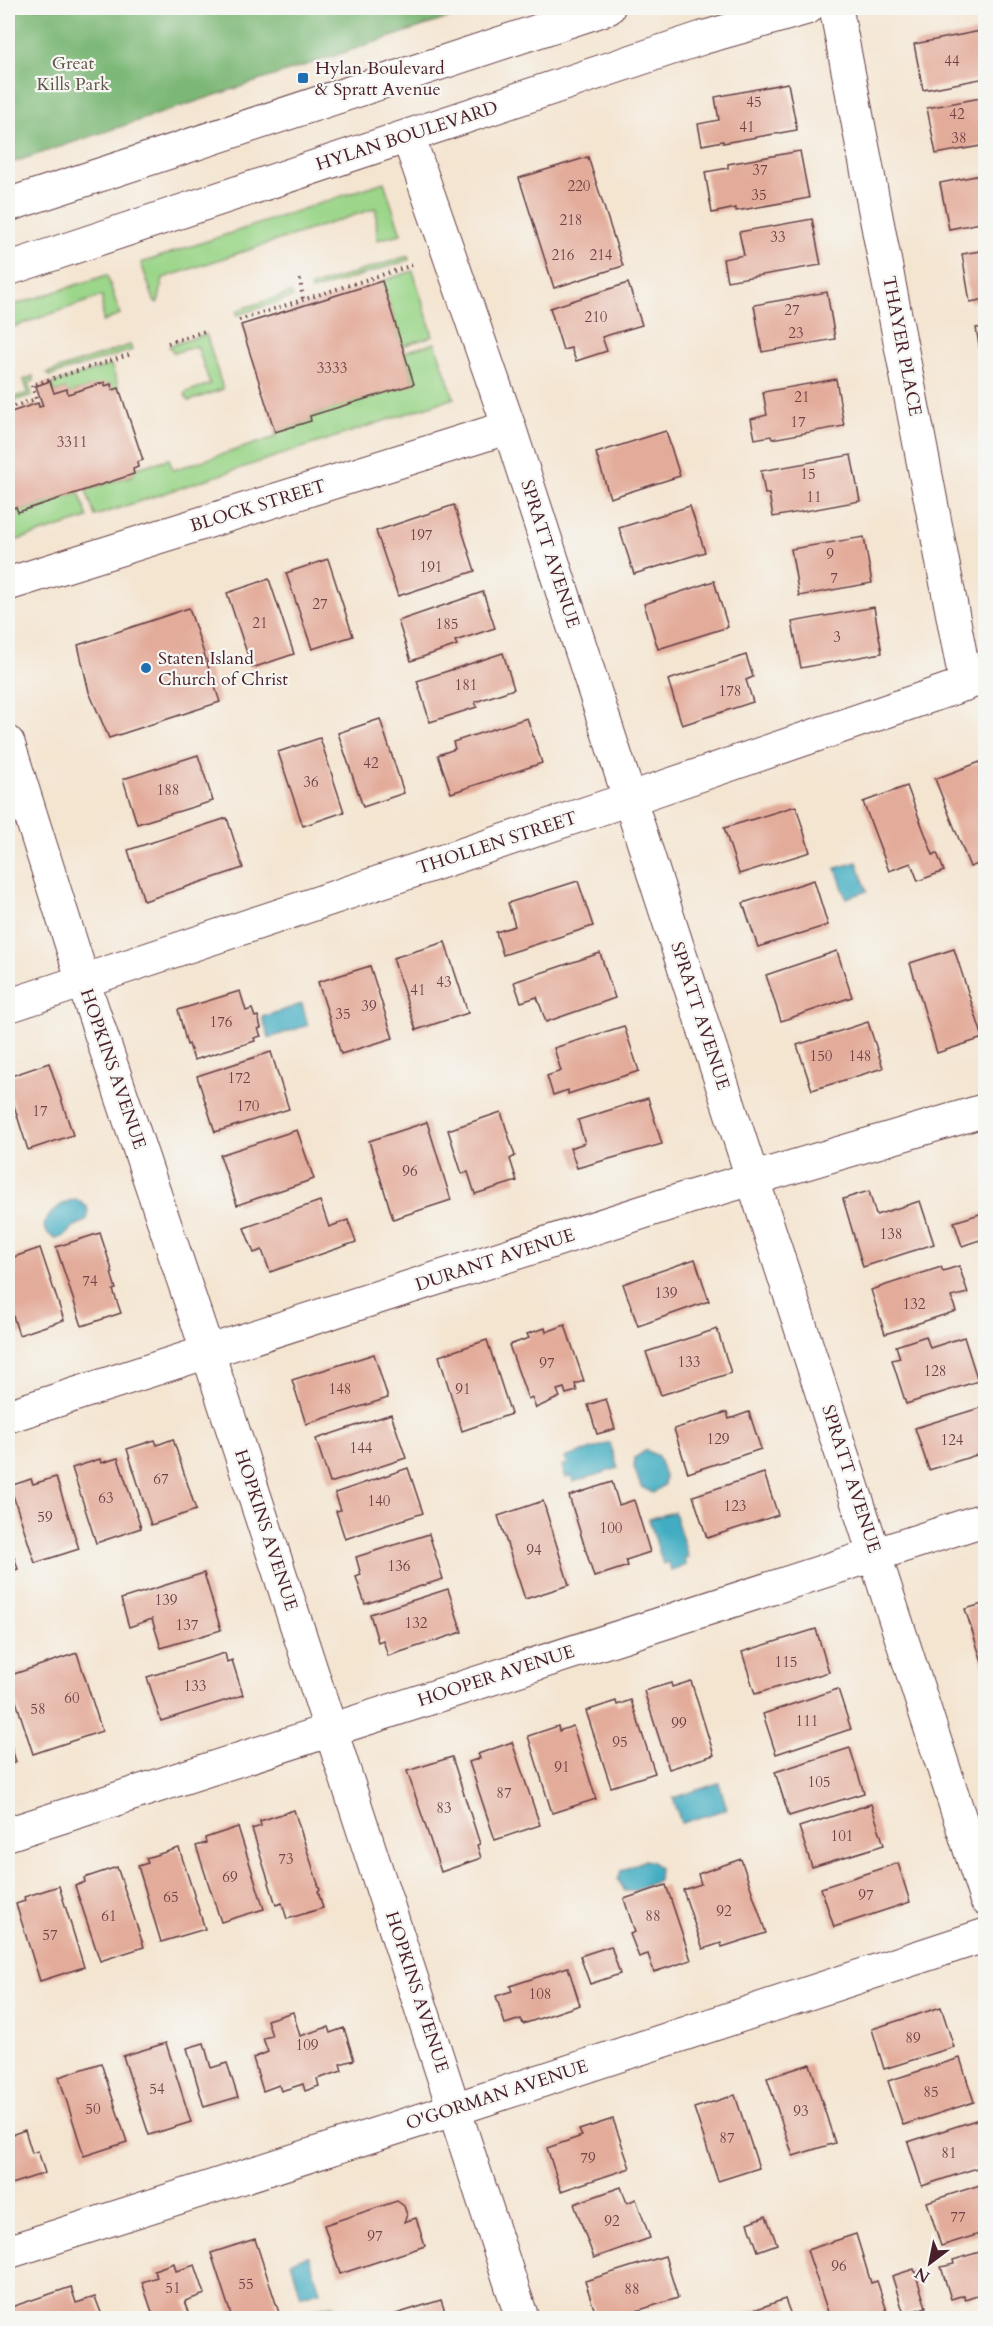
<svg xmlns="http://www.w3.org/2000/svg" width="993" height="2326" viewBox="0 0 993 2326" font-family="Cardo,serif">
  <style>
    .green { fill: #9bd68a; stroke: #727a5a; stroke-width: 1.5 }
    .forest { fill: #7cb776; stroke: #636b50; stroke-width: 1.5 }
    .water { fill: #43adc2; stroke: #466676; stroke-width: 1.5 }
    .building { fill: #e3ab9a }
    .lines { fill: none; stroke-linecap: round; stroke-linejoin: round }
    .minor-casing { stroke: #643d44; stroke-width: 35 }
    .primary-casing { stroke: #643d44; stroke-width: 35 }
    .path { stroke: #643d44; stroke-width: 4; stroke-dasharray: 1.5 4.5; stroke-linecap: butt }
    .minor { stroke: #fff; stroke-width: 33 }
    .primary { stroke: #fff; stroke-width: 33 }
    .poi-dot { fill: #1f6fb2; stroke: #f6f6f2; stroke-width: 2 }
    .labels { text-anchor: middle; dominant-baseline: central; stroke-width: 4.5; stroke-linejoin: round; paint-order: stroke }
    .number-label { font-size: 15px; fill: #704247 }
    .park-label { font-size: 18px; fill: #625648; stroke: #f6f6f2 }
    .poi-label { font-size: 18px; fill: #4a1f2b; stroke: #f6f6f2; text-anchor: start }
    .street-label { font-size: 18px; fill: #4a1f2b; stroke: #f6f6f2 }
  </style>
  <rect width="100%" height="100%" fill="#f6f6f2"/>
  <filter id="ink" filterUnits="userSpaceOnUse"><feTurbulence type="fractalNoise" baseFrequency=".0167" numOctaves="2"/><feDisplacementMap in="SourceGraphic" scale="12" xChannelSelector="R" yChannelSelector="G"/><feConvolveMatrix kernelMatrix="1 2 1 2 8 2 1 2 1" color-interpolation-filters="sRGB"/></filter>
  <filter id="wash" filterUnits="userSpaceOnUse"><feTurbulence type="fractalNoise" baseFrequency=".008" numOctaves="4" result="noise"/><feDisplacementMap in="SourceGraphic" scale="24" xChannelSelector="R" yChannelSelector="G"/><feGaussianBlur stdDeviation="1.35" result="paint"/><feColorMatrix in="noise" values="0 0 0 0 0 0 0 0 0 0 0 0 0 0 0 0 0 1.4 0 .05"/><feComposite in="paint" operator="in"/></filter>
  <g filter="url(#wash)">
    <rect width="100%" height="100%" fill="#f4e5d1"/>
    <g class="green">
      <path d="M384,182L401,234L377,240L376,208L163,278L159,299L157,303L154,300L141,263Z"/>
      <path d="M408,256L409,260L311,291L310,287Z"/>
      <path d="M413,271L433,336L402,346L382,281Z"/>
      <path d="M107,275L120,314L103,322L102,296L8,329V307Z"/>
      <path d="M291,293L293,297L237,315V310Z"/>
      <path d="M206,334L223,389L189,401L185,395L186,392L210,384L197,346L174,353L169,346Z"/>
      <path d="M435,343L454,398L95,516L86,490L134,475L133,469L169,459L173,470L276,437L275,432L311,421L310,416L414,383L404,352Z"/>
      <path d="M130,345L132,350L49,376L47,373Z"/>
      <path d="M111,365L119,388L113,390L111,384L105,386L104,383L68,394L66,389L54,393L51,384Z"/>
      <path d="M33,376L34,381L28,383L32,395L8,403V399L28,393L24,380Z"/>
      <path d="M79,492L88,518L8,543V505L10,509L16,507L18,512Z"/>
    </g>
    <path class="forest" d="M8,8H478L8,164Z"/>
    <g class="water">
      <path d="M857,862L867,891L846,898L836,868Z"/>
      <path d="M302,1004L308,1025L269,1038L262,1017Z"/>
      <path d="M76,1199L87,1207C91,1224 83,1221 73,1227C70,1229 69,1232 67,1234C58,1242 48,1237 44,1227C46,1214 64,1201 76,1199Z"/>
      <path d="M610,1443L618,1468L573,1482L572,1476L566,1478L562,1466L568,1464L565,1458Z"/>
      <path d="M646,1450L658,1456L665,1476L664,1485L653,1493L641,1487L634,1467L635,1458Z"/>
      <path d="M674,1512L688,1557L684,1558L686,1565L671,1570L669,1562L663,1564L649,1519Z"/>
      <path d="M719,1783L727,1809L681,1823L673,1798Z"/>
      <path d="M645,1860L653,1862L659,1868L658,1880L634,1891H625L618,1880L621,1871Z"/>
      <path d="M309,2256L320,2291L301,2296L291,2261Z"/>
      <path d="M331,2305L337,2307L341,2318H313L312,2316L317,2309Z"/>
    </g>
    <g id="blocks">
      <g class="building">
        <path d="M986,30V78L923,90L914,44Z"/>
        <path d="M788,83L797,130L723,143V141L702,145L698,124L719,120L715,97Z"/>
        <path d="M986,97V145L936,154L927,108Z"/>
        <path d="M800,151L809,198L736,211V208L712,213L705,172L728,168V164Z"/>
        <path d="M588,157L623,266L554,288L519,178Z"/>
        <path d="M986,174V222L949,229L940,183Z"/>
        <path d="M812,219L821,265L727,281L723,259L744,255L739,232Z"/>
        <path d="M986,250V299L970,302L962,254Z"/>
        <path d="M382,281L414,384L310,416L311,421L275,432L241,325Z"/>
        <path d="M628,283L642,325L602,337L607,351L576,361L571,348L563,350L550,308Z"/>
        <path d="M827,292L835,339L762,352L754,305Z"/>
        <path d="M986,327V373H984L976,328Z"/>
        <path d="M836,379L844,426L772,439L771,436L755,439L751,419L767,415L763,392Z"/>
        <path d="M50,381L54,393L67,389L68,394L105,382V386L111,384L113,390L119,388L143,460L137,462L138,467L133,469L134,474L18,512L16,507L10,509L8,505V413L38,403L39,407L43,406L36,386Z"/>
        <path d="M986,404V421H984L981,405Z"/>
        <path d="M666,431L680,476L610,498L596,453Z"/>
        <path d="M851,455L860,501L773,517L769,494H765L761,471Z"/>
        <path d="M454,505L475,571L398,596L376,531Z"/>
        <path d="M690,506L705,552L634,574L619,528Z"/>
        <path d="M864,537L872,583L799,596L791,549Z"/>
        <path d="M328,559L353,636L312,649L286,573Z"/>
        <path d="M269,579L294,654L252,668L227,593Z"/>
        <path d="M714,581L728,627L658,649L644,604Z"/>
        <path d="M483,592L495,628L455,641L457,645L411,661L398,621Z"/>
        <path d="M874,607L882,653L801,668L792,622Z"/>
        <path d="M189,608L220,702L109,738L89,692L78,645Z"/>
        <path d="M503,653L514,689L475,702L477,707L430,722L417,681Z"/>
        <path d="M746,655L753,677L746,680L753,702L682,725L668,680Z"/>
        <path d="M527,718L542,763L451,793L438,755L455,749L453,742Z"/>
        <path d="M380,719L404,793L363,807L338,733Z"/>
        <path d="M320,738L344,812L303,826L278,752Z"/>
        <path d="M198,755L213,801L137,824L123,779Z"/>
        <path d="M980,762L986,777V839L984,840L986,861L970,867L935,779Z"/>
        <path d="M907,786L933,855L937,853L944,871L918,881L911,863L889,871L863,802Z"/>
        <path d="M796,806L810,852L739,874L724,828Z"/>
        <path d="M227,818L243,868L144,901L128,850Z"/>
        <path d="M814,880L828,925L758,947L743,903Z"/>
        <path d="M578,881L593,926L503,955L496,932L515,926L508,903Z"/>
        <path d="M445,942L468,1013L416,1030L393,958Z"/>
        <path d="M954,949L983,1038L937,1053L910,963Z"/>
        <path d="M837,951L852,997L781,1021L766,975Z"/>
        <path d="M600,953L615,998L546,1022L537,997L521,1002L514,982Z"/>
        <path d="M370,966L393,1038L341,1054L318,982Z"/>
        <path d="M240,991L246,1011L252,1009L255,1017L258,1016L261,1028L258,1029L261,1036L254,1038L255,1041L194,1060L189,1044L187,1045L178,1010Z"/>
        <path d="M868,1022L883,1068L812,1090L797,1045Z"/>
        <path d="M624,1026L639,1071L568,1094V1090L553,1095L547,1076L561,1071L554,1048Z"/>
        <path d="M271,1052L289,1109L215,1132L197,1076Z"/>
        <path d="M49,1063L73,1135L28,1150L8,1087V1077Z"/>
        <path d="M648,1098L662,1144L577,1168L570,1148L585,1143L578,1120Z"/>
        <path d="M501,1112L515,1156L510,1159L517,1181L475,1194L468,1172L462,1174L448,1130Z"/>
        <path d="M427,1122L451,1200L393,1219L369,1141Z"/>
        <path d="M297,1130L314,1179L237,1205L220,1155Z"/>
        <path d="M869,1191L876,1215L920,1201L934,1244L863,1267L843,1199Z"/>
        <path d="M320,1201L329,1227L348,1220L356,1242L270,1272L262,1250L254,1253L244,1228Z"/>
        <path d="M986,1212V1238L962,1246L954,1222Z"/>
        <path d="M100,1233L113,1273H111L116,1289L113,1290L121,1313L82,1326L56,1247Z"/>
        <path d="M40,1248L64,1320L19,1335L8,1300V1259Z"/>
        <path d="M695,1259L709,1301L638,1326L623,1284Z"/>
        <path d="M959,1266L968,1293L951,1297L956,1311L885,1334L871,1290L941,1267L943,1271Z"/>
        <path d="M565,1325L584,1381L575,1384L577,1391L566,1394L564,1388L557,1390L560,1397L536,1408L532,1397L528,1399L509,1345L529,1338L527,1334L545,1328L546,1332Z"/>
        <path d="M717,1329L731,1373L661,1395L646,1352Z"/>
        <path d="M926,1336L930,1348L964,1337L978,1381L906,1404L892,1360L900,1358L896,1346Z"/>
        <path d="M487,1340L511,1414L462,1431L439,1356Z"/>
        <path d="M374,1354L388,1398L306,1424L292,1380Z"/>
        <path d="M606,1399L615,1429L597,1434L588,1405Z"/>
        <path d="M986,1406V1452L929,1470L915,1428Z"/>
        <path d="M727,1412L729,1419L749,1412L761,1449L688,1473L674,1429Z"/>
        <path d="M391,1414L406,1458L330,1483L316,1439Z"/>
        <path d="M173,1439L196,1510L151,1525L127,1449L155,1440L157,1445Z"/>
        <path d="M118,1458L141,1528L96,1543L72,1468L100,1459L101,1463Z"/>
        <path d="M408,1468L423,1513L345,1539L336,1511L341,1510L335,1493Z"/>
        <path d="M764,1473L778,1515L707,1538L693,1496Z"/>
        <path d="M56,1477L79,1549L35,1563L10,1486L31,1479L33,1484Z"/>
        <path d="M612,1482L619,1505L634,1500L650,1552L626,1560L628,1566L594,1577L569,1496Z"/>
        <path d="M543,1501L569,1585L525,1599L498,1516Z"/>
        <path d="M429,1534L443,1579L365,1604L356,1577L361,1575L356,1557Z"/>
        <path d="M8,1539L18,1569L8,1572Z"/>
        <path d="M204,1573L221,1630L161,1648L152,1619L129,1627L121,1599Z"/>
        <path d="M448,1589L462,1632L388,1656L383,1640L378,1642L370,1614Z"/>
        <path d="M986,1603V1671H985L965,1609Z"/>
        <path d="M816,1629L829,1672L755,1694L742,1652Z"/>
        <path d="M77,1653L102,1731L33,1754L8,1676Z"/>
        <path d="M225,1653L227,1662L232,1660L243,1695L161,1721L147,1677Z"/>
        <path d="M691,1681L714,1755L669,1769L644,1691L671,1683L672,1687Z"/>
        <path d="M838,1689L851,1729L776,1754L763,1714Z"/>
        <path d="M631,1700L655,1773L611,1787L586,1711L616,1701L617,1705Z"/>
        <path d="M558,1726L559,1731L573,1726L596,1799L552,1813L528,1736Z"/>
        <path d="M8,1736L16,1762L8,1765Z"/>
        <path d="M512,1742L540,1825L495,1840L469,1762L480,1758L478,1754Z"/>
        <path d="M850,1748L864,1793L789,1816L775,1772Z"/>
        <path d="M452,1757L480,1844L477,1845L481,1858L441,1872L407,1771Z"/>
        <path d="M871,1804L884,1845L812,1867L799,1827Z"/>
        <path d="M294,1810L320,1890L318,1891L323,1908L287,1919L282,1903L276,1905L252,1829L261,1826L260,1821Z"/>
        <path d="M238,1827L264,1909L221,1922L196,1846L206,1843L205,1838Z"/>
        <path d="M179,1848L205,1929L161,1942L138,1866L148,1863L146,1858Z"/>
        <path d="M741,1859L766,1933L722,1947L721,1943L703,1949L683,1890L701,1884L698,1874Z"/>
        <path d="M898,1863L910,1902L834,1927L821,1888Z"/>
        <path d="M117,1867L144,1947L100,1961L75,1886L85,1882L84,1878Z"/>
        <path d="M666,1885L691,1960L654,1972L648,1954L639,1957L630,1934L635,1932L624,1899Z"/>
        <path d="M59,1886L84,1967L40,1981L16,1904L25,1901L24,1897Z"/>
        <path d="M611,1946L620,1974L590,1984L580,1956Z"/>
        <path d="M568,1967L580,2005L523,2024L521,2019L505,2024L496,1996L512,1991L510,1986Z"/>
        <path d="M941,2007L954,2047L884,2069L872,2029Z"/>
        <path d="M293,2012L300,2036L328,2027L330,2033L344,2028L354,2060L340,2064L342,2071L317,2079L319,2086L305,2091L303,2084L281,2091L279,2085L263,2091L253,2058L268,2052L263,2038L272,2036L267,2020Z"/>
        <path d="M166,2043L191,2122L149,2135L123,2056Z"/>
        <path d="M204,2043L211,2068L227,2063L238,2097L204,2107L187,2048Z"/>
        <path d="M960,2058L974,2102L903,2125L888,2081Z"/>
        <path d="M101,2063L127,2142L84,2156L59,2077Z"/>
        <path d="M810,2064L835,2143L793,2156L767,2078Z"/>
        <path d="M735,2095L759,2168L718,2181L694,2108Z"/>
        <path d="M613,2119L630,2168L561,2191L547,2148L582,2136L579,2130Z"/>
        <path d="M979,2119L986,2139V2165L922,2186L908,2142Z"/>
        <path d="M25,2130L32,2153L38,2151L45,2173L8,2185V2136Z"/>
        <path d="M986,2183V2232L941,2246L927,2202Z"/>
        <path d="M621,2187L627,2203L636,2199L650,2238L594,2258L574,2204Z"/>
        <path d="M397,2201L404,2206L407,2215L404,2222L416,2218L425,2246L340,2274L324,2225Z"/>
        <path d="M766,2216L777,2244L758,2251L748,2223Z"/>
        <path d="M856,2234L871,2283L877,2281L887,2311L864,2318H830L807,2250Z"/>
        <path d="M255,2239L280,2316L271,2318H232L211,2253Z"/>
        <path d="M986,2250V2292L965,2299L964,2295L951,2299L941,2267L954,2264L953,2260Z"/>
        <path d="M665,2256L678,2298L614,2318H597L585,2281Z"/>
        <path d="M174,2263L176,2271L195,2265L205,2294L185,2301L191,2318H154L142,2282L157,2277L154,2270Z"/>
        <path d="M914,2269L926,2307L904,2314L892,2276Z"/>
        <path d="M71,2287L76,2303L95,2297L103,2318H8V2308Z"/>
        <path d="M785,2299L792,2318H742L740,2315Z"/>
        <path d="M441,2300L447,2318H383Z"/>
      </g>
    </g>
  </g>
  <g filter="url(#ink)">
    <use href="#blocks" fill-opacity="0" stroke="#643d44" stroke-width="1.5"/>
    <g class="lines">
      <g class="minor-casing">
        <g id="minor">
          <path d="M836,8L966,684"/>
          <path d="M408,136L509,427L986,1899"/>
          <path d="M8,584L509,427"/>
          <path d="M8,743L83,981L208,1353L522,2318"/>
          <path d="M8,1006L629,799L986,677"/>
          <path d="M8,1416L687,1198L986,1110"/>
          <path d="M8,1834L986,1519"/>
          <path d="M8,2252L455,2109L986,1935"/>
        </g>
      </g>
      <g class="primary-casing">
        <g id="primary">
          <path d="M8,205L608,8"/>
          <path d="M8,269L702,38L807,8"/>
        </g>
      </g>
      <g class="path">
        <path d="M300,279L303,300"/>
        <path d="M239,320L416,264"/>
        <path d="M168,343L205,331"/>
        <path d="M8,408L36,399L32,385L132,354"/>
      </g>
      <use href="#minor" class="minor"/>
      <use href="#primary" class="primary"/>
    </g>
  </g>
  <g class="poi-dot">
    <rect x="297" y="72" width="12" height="12" rx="3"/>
    <circle cx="146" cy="668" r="6"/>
  </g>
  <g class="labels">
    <g class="number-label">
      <text x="952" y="61">44</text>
      <text x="754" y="102">45</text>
      <text x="957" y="114">42</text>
      <text x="747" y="127">41</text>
      <text x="959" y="138">38</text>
      <text x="760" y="170">37</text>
      <text x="579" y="186">220</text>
      <text x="759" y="195">35</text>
      <text x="571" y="220">218</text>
      <text x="778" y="237">33</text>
      <text x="563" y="255">216</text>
      <text x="601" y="255">214</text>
      <text x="792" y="310">27</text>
      <text x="596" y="317">210</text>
      <text x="796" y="333">23</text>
      <text x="332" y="368">3333</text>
      <text x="802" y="397">21</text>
      <text x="798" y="422">17</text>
      <text x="72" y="442">3311</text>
      <text x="808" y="474">15</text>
      <text x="814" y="497">11</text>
      <text x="421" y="535">197</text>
      <text x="830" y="554">9</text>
      <text x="431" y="567">191</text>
      <text x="834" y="578">7</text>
      <text x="320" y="604">27</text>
      <text x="260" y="623">21</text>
      <text x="447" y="624">185</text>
      <text x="837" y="637">3</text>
      <text x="466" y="685">181</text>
      <text x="730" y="691">178</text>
      <text x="371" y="763">42</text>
      <text x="311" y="782">36</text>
      <text x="168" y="790">188</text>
      <text x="444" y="982">43</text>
      <text x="418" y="990">41</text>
      <text x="369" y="1006">39</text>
      <text x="343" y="1014">35</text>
      <text x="221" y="1022">176</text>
      <text x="821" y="1056">150</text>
      <text x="860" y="1056">148</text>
      <text x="239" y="1078">172</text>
      <text x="248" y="1106">170</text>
      <text x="40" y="1111">17</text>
      <text x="410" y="1171">96</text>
      <text x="891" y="1234">138</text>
      <text x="90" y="1281">74</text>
      <text x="666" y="1293">139</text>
      <text x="914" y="1304">132</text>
      <text x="689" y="1362">133</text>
      <text x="547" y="1363">97</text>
      <text x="935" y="1371">128</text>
      <text x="340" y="1389">148</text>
      <text x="463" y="1389">91</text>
      <text x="718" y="1439">129</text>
      <text x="952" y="1440">124</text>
      <text x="361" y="1448">144</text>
      <text x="161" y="1479">67</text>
      <text x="106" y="1498">63</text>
      <text x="379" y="1501">140</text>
      <text x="735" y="1506">123</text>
      <text x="45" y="1517">59</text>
      <text x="611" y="1528">100</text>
      <text x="534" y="1550">94</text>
      <text x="399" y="1566">136</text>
      <text x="166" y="1600">139</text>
      <text x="416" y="1623">132</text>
      <text x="187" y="1625">137</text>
      <text x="786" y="1662">115</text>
      <text x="195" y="1686">133</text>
      <text x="72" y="1698">60</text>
      <text x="38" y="1709">58</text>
      <text x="807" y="1721">111</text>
      <text x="679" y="1723">99</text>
      <text x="620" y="1742">95</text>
      <text x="562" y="1767">91</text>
      <text x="819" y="1782">105</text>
      <text x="504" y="1793">87</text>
      <text x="444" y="1808">83</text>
      <text x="842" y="1836">101</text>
      <text x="286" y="1859">73</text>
      <text x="230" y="1877">69</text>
      <text x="866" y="1895">97</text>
      <text x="171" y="1897">65</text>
      <text x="724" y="1911">92</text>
      <text x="109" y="1916">61</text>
      <text x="653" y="1916">88</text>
      <text x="50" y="1935">57</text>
      <text x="540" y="1994">108</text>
      <text x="913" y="2038">89</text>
      <text x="307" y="2045">109</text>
      <text x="157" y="2089">54</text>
      <text x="931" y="2092">85</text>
      <text x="93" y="2109">50</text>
      <text x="801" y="2111">93</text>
      <text x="727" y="2138">87</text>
      <text x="949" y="2153">81</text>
      <text x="588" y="2158">79</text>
      <text x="958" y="2217">77</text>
      <text x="612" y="2221">92</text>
      <text x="375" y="2236">97</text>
      <text x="839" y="2266">96</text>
      <text x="246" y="2284">55</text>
      <text x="173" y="2288">51</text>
      <text x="632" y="2289">88</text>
    </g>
    <g class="park-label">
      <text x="73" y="63">Great<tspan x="73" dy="21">Kills Park</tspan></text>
    </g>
    <g class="poi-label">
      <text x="315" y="68">Hylan Boulevard<tspan x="315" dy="21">&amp; Spratt Avenue</tspan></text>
      <text x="158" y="658">Staten Island<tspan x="158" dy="21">Church of Christ</tspan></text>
    </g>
    <g class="street-label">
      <text transform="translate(407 136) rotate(-18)">HYLAN BOULEVARD</text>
      <text transform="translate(902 346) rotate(79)">THAYER PLACE</text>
      <text transform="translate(258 506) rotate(-17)">BLOCK STREET</text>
      <text transform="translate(550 554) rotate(72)">SPRATT AVENUE</text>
      <text transform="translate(497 843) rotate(-18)">THOLLEN STREET</text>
      <text transform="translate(700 1016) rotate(72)">SPRATT AVENUE</text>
      <text transform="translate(113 1069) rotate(71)">HOPKINS AVENUE</text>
      <text transform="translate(495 1260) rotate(-18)">DURANT AVENUE</text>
      <text transform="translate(851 1479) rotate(72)">SPRATT AVENUE</text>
      <text transform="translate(266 1530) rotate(72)">HOPKINS AVENUE</text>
      <text transform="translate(496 1676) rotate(-18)">HOOPER AVENUE</text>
      <text transform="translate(417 1992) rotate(72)">HOPKINS AVENUE</text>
      <text transform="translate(497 2095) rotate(-18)">O'GORMAN AVENUE</text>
    </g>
  </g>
  <rect width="993" height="2326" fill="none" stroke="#f6f6f2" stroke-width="30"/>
  <g transform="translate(930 2263) rotate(212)" stroke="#f6f6f2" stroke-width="4.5" paint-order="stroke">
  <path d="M0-4.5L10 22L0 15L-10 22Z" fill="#4a1f2b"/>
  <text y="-9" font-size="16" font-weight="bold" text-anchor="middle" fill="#4a1f2b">N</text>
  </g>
</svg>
